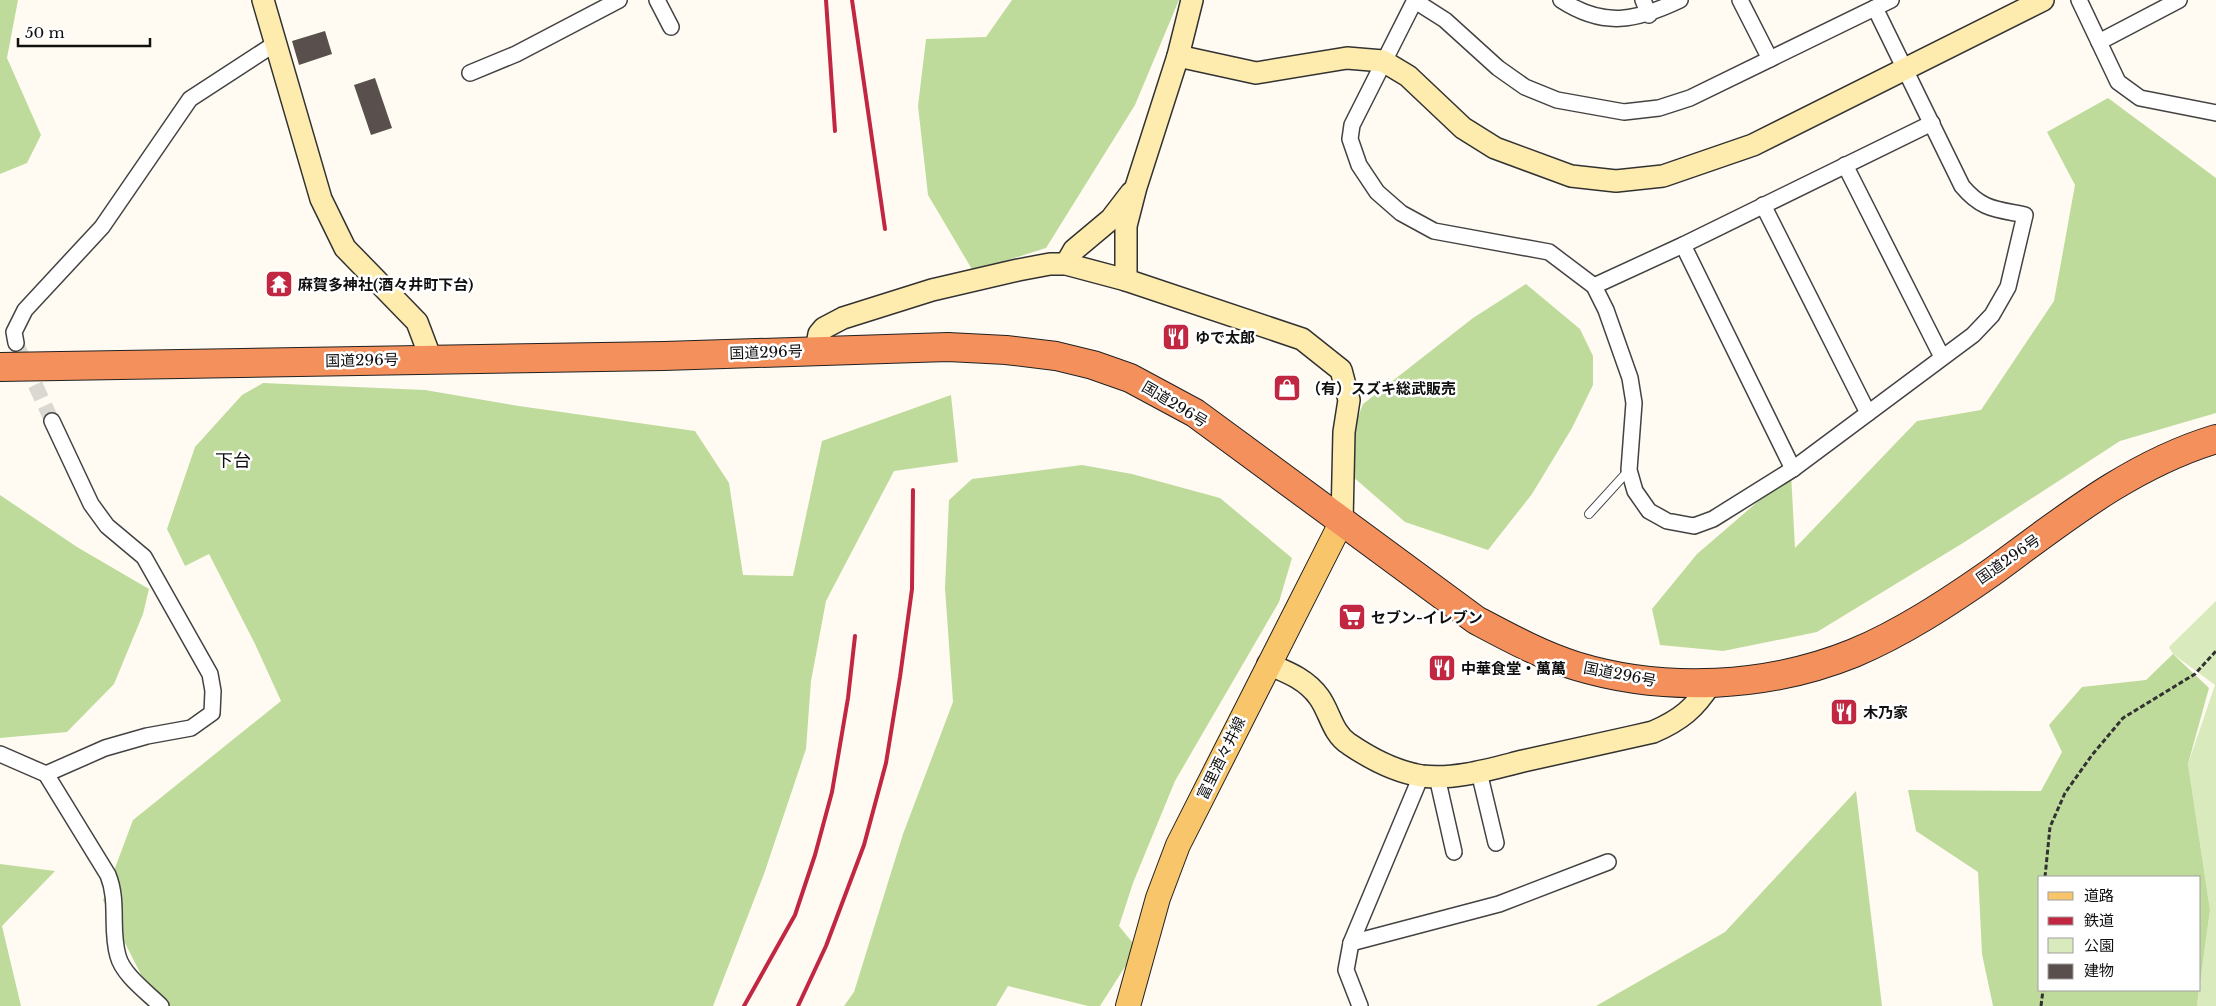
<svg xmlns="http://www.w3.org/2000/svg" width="2216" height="1006" viewBox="0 0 2216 1006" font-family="'Libre Baskerville','Noto Sans JP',serif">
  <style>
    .green { fill: #d9eabc }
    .forest { fill: #bfdb9b }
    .building { fill: #594f4c }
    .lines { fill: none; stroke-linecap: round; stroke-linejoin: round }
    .street-tunnel { stroke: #dbd8d1; stroke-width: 15; stroke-dasharray: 15 8; stroke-linecap: butt }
    .lane-casing { stroke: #434343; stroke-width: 10 }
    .street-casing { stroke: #434343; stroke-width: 18 }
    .secondary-casing { stroke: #323232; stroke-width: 24 }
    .primary-casing { stroke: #212121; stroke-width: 26 }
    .highway-casing { stroke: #212121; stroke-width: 30 }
    .path { stroke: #323232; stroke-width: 3; stroke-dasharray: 5 2.5; stroke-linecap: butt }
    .lane { stroke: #fff; stroke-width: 8 }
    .street { stroke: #fff; stroke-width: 15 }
    .secondary { stroke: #feecae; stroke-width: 21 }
    .primary { stroke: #f8c56a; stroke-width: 24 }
    .highway { stroke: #f4905c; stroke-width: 28 }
    .rail { stroke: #c12740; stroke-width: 4 }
    .labels { text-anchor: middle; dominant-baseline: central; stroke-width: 5; stroke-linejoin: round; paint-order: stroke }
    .poi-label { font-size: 15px; font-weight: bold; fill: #101010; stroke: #fff; text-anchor: start }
    .street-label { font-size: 15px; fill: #101010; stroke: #fff }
    .quarter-label { font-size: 18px; fill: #101010; stroke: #fff }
  </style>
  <rect width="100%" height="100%" fill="#fffbf3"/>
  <path class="green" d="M2216,601V1006H2197L2210,910L2188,764L2215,685L2173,654L2169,647Z"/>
  <g class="forest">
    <path d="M0,0H18L7,58L41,135L27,163L0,174Z"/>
    <path d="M1012,0H1179L1135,105L1046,248L973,271L928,195L918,106L926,39L986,37Z"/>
    <path d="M2108,98L2216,178V413L2120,441L1963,543L1817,632L1723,651L1660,645L1652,609L1697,554L1791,473L1795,548L1917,421L1981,410L2054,301L2075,185L2047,132Z"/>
    <path d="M1526,284L1580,329L1593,356V385L1572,428L1532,494L1488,550L1405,522L1352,476L1350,438L1363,404L1473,318Z"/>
    <path d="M263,383L425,390L519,406L695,431L729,483L743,575L793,576L822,441L951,395L958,462L894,471L826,601L811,681L806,749L764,874L713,1006H157L103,900L133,820L281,701L255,644L209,554L185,566L167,529L195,447L242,395Z"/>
    <path d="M1082,465L1132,474L1220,498L1292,558L1279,602L1175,781L1133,883L1119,926L1137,948L1100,1006H1088L1008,986L996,1006H844L854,992L903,834L953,702L945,588L949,500L972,479Z"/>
    <path d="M0,495L77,547L149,589L143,614L114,684L67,732L0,738Z"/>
    <path d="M2173,654L2209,688L2188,764L2210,910L2200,984V877H2040V990H2199L2197,1006H1993L1982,954L1978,872L1916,831L1908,790L2041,791L2062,752L2049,725L2082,687L2146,680Z"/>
    <path d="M1856,791L1882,1006H1596L1725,932Z"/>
    <path d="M0,864L55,871L2,926L21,1006H0Z"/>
  </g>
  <g class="building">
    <path d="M325,31L332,54L299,65L292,41Z"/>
    <path d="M375,78L392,128L371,135L354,85Z"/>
  </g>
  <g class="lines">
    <path class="street-tunnel" d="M16,343L52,421"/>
    <g class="lane-casing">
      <path id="lane" d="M1589,514L1629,470"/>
    </g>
    <g class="street-casing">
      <g id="street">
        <path d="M657,0L671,27"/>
        <path d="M1415,0L1352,125L1350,139L1359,165L1377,192L1401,213L1434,231L1549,252L1594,286L1606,310L1630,378L1634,403L1629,470L1635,491L1649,511L1667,521L1694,526L1713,519L1793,469L1973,335L1992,315L2008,287L2025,215C1996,209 1982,210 1962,186L1875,8"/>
        <path d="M1561,0C1604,28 1636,21 1680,0"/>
        <path d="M1643,0L1649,15"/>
        <path d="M1740,0L1770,59"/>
        <path d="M2079,0L2118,82L2140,98L2216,113"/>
        <path d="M1415,1L1445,20L1498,68L1525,87L1557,100L1624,112L1659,108L1690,98L1891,0"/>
        <path d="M2099,42L2179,0"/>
        <path d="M470,73L516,54L619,0"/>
        <path d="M1845,165L1942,357"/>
        <path d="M1763,205L1868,413"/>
        <path d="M1683,245L1793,469"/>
        <path d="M1594,286L1683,245L1932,123"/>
        <path d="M16,343L14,332L25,310L102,227L190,99L276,43"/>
        <path d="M0,754L46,774L108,875C119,902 110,929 118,956C123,975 147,992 161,1006"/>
        <path d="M1479,772L1496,843"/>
        <path d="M46,774L105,748L147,736L191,728L212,713L213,691L210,674L144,557L107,526L91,504L52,421"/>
        <path d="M1437,777L1454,852"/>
        <path d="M1351,943L1499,904L1608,862"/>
        <path d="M1360,1006L1346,970L1351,943L1421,776"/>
      </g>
    </g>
    <g class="secondary-casing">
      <g id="secondary">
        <path d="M263,0L321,199L345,248L417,322L431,359"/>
        <path d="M1178,56L1256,73L1347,58L1383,61L1408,76L1463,128L1495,148L1571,176L1616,181L1663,176L1753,145L2043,0"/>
        <path d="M1066,264L1074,250L1111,219L1131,193"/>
        <path d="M1126,280V226L1136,187L1178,56L1192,0"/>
        <path d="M816,350L819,334L824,328L843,318L932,290L1018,270L1050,264H1066L1126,280L1302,339L1341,370L1349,400L1344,432L1342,521"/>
        <path d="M1268,664C1287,672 1306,679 1319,697C1330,712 1332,733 1349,744C1371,759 1396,772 1422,776C1455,780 1491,769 1523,761C1567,751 1610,742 1653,732C1681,720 1695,708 1711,683"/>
      </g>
    </g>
    <g class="primary-casing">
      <path id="primary" d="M1128,1006L1158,898L1178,845L1342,521"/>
    </g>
    <g class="highway-casing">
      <path id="highway" d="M0,367L664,356L948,347L1006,350L1056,356L1093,365L1130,378L1195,413L1476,620C1508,637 1541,655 1576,666C1665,693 1768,688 1854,653C1902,633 1949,602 1992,572C2063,520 2130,465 2216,439"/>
    </g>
    <g class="path">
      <path d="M2045,877L2050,827L2065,793L2092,755L2123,718L2195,674L2216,651"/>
      <path d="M2041,1006L2043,990"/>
    </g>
    <use href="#lane" class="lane"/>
    <use href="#street" class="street"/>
    <use href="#secondary" class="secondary"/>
    <use href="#primary" class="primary"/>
    <use href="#highway" class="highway"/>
    <g class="rail">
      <path d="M826,0L835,131"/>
      <path d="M852,0L885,229"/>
      <path d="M744,1006L795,915L815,855L832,792L848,698L855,636"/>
      <path d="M798,1006L826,946L864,845L886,763L900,677L912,589L913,490"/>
    </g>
  </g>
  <defs>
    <g id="temple-square" transform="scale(1.4375)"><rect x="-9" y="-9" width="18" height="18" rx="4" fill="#c12740" stroke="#fff"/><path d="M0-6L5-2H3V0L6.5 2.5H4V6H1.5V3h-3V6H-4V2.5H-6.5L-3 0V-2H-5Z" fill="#fff"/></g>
    <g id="restaurant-square" transform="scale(1.4375)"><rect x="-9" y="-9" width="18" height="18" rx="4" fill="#c12740" stroke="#fff"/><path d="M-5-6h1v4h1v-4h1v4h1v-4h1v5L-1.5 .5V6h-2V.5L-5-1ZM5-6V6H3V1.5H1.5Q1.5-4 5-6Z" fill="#fff"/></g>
    <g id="shop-square" transform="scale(1.4375)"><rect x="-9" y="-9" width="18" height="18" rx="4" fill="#c12740" stroke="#fff"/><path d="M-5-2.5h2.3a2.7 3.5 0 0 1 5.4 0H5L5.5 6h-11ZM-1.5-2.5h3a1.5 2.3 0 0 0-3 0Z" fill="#fff"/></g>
    <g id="supermarket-square" transform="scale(1.4375)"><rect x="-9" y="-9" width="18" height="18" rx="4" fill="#c12740" stroke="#fff"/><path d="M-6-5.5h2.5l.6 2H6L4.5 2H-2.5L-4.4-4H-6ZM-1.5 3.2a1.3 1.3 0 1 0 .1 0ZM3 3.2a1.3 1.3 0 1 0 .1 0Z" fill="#fff"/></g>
  </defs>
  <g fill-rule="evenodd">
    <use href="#temple-square" x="279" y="284"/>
    <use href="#restaurant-square" x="1176" y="337"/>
    <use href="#shop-square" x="1287" y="388"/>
    <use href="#supermarket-square" x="1352" y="617"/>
    <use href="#restaurant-square" x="1442" y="668"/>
    <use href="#restaurant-square" x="1844" y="712"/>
  </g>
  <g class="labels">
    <g class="poi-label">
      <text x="298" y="284">麻賀多神社(酒々井町下台)</text>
      <text x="1195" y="337">ゆで太郎</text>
      <text x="1306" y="388">（有）スズキ総武販売</text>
      <text x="1371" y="617">セブン-イレブン</text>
      <text x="1461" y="668">中華食堂・萬萬</text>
      <text x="1863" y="712">木乃家</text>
    </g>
    <g class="street-label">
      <text transform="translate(766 352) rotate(-2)">国道296号</text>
      <text transform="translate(362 360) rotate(-1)">国道296号</text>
      <text transform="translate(1175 404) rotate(31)">国道296号</text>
      <text transform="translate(2008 559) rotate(-35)">国道296号</text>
      <text transform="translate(1620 674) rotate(11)">国道296号</text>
      <text transform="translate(1221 758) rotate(-64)">富里酒々井線</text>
    </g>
    <g class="quarter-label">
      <text x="233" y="461">下台</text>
    </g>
  </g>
  <rect x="2038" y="876" width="162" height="115" fill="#ffffff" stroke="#9f9f9f"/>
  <rect x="2048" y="892" width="25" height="8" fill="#f8c56a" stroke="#9f9f9f"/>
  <text x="2084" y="901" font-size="15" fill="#101010">道路</text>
  <rect x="2048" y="917" width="25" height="8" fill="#c12740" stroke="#9f9f9f"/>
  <text x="2084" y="926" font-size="15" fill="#101010">鉄道</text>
  <rect x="2048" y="938" width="25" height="15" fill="#d9eabc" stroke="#9f9f9f"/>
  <text x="2084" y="951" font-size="15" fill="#101010">公園</text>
  <rect x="2048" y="964" width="25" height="15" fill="#594f4c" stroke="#9f9f9f"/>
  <text x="2084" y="976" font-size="15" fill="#101010">建物</text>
  <path d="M18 38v8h132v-8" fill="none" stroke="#101010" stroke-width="2.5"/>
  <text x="25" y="38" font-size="15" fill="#101010" stroke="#ffffff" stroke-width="4" paint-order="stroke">50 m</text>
</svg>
